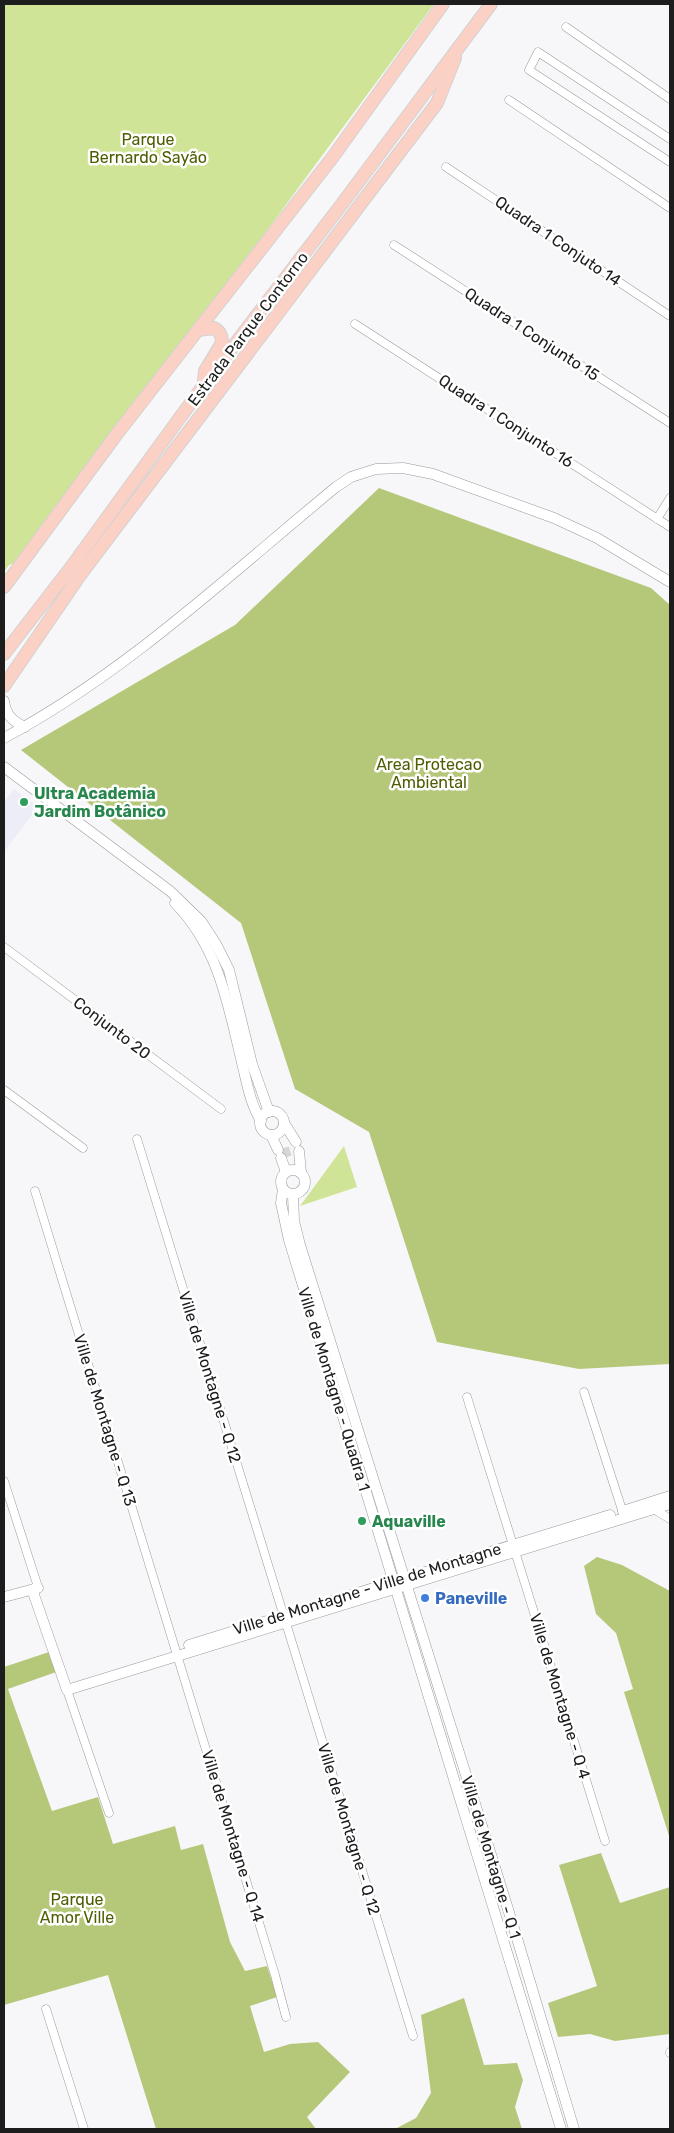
<svg xmlns="http://www.w3.org/2000/svg" width="674" height="2133" viewBox="0 0 674 2133" font-family="Rubik,sans-serif">
  <style>
    .built { fill: #ededf8 }
    .green { fill: #d0e498 }
    .forest { fill: #b5c87a }
    .lines { fill: none; stroke-linecap: round; stroke-linejoin: round }
    .tertiary-tunnel { stroke: #d6d6d9; stroke-width: 10; stroke-dasharray: 10 5; stroke-linecap: butt }
    .minor-casing { stroke: #99999c; stroke-width: 9 }
    .tertiary-casing { stroke: #99999c; stroke-width: 11 }
    .primary-casing { stroke: #d2d2d2; stroke-width: 14 }
    .minor { stroke: #fff; stroke-width: 8 }
    .tertiary { stroke: #fff; stroke-width: 10 }
    .primary { stroke: #fbd0c5; stroke-width: 12 }
    .leisure-dot { fill: #2e9e5b; stroke: #fff; stroke-width: 2 }
    .shop-dot { fill: #3f7fe0; stroke: #fff; stroke-width: 2 }
    .labels { text-anchor: middle; dominant-baseline: central; stroke-width: 5; stroke-linejoin: round; paint-order: stroke }
    .park-label { font-size: 16px; fill: #4d5d00; stroke: #fff }
    .street-label { font-size: 16px; fill: #1d1d1e; stroke: #fff }
    .leisure-label { font-size: 16px; font-weight: bold; fill: #27864d; stroke: #fff; text-anchor: start }
    .shop-label { font-size: 16px; font-weight: bold; fill: #366cbe; stroke: #fff; text-anchor: start }
  </style>
  <rect width="100%" height="100%" fill="#f7f7fa"/>
  <path class="built" d="M14,789L38,807L4,852V802Z"/>
  <g class="green">
    <path d="M4,4H434L24,560L9,565L4,572Z"/>
    <path d="M344,1146L357,1187L300,1206Z"/>
  </g>
  <g class="forest">
    <path d="M379,488L651,588L670,605V1364L579,1369L437,1342L369,1132L295,1089L241,923L21,750L235,625Z"/>
    <path d="M597,1557L622,1565L670,1591V1839L624,1692L633,1689L616,1633L596,1614L584,1566Z"/>
    <path d="M52,1651L59,1671L8,1689L52,1811L98,1797L113,1844L175,1826L181,1850L203,1844L230,1942L245,1971L267,1966L277,1997L250,2006L264,2052L290,2044L318,2042L350,2072L307,2117L316,2129H156L108,1975L4,2005V1667Z"/>
    <path d="M601,1853L620,1903L670,1887V2034L615,2041L590,2034L558,2037L548,2003L597,1986L559,1865Z"/>
    <path d="M464,1998L484,2065L517,2063L523,2080L515,2107L522,2129H395L416,2118L431,2093L421,2015Z"/>
  </g>
  <g class="lines">
    <path class="tertiary-tunnel" d="M284,1148L287,1157"/>
    <g class="minor-casing">
      <g id="minor">
        <path d="M566,27L670,99"/>
        <path d="M509,100L670,208"/>
        <path d="M670,139L538,52L529,70L670,162"/>
        <path d="M446,167L670,316"/>
        <path d="M394,245L670,423"/>
        <path d="M355,324L670,527"/>
        <path d="M657,519L670,498"/>
        <path d="M4,947L221,1109"/>
        <path d="M4,1090L83,1148"/>
        <path d="M137,1139L413,2036"/>
        <path d="M35,1191L275,1975L286,2017"/>
        <path d="M584,1392L624,1516"/>
        <path d="M467,1397L605,1841"/>
        <path d="M4,1481L38,1587"/>
        <path d="M652,1508L670,1519"/>
        <path d="M67,1690L109,1813"/>
        <path d="M46,2009L84,2129"/>
        <path d="M670,2052V2053"/>
      </g>
    </g>
    <g class="tertiary-casing">
      <g id="tertiary">
        <path d="M4,701C6,715 12,721 25,727"/>
        <path d="M4,738C127,672 229,575 336,487L351,477L376,469L403,468L433,474L554,518L597,538L670,582"/>
        <path d="M4,767L170,891L201,921L216,944L229,970L252,1064L269,1112"/>
        <path d="M175,903C219,948 228,1004 242,1063C247,1083 250,1103 261,1121"/>
        <circle cx="272" cy="1123" r="12"/>
        <path d="M284,1123L296,1142"/>
        <path d="M271,1135L278,1150"/>
        <path d="M299,1151L301,1173"/>
        <path d="M281,1158L286,1172"/>
        <circle cx="293" cy="1182" r="12"/>
        <path d="M283,1189L281,1203L289,1240L561,2129"/>
        <path d="M293,1195L294,1221L300,1245L513,1925L574,2129"/>
        <path d="M623,1511L670,1496"/>
        <path d="M34,1589V1595L67,1690L670,1504"/>
        <path d="M4,1597L38,1588"/>
        <path d="M189,1645L610,1515"/>
      </g>
    </g>
    <g class="primary-casing">
      <g id="primary">
        <path d="M198,330L214,328C220,331 222,336 222,343L205,371L204,381"/>
        <path d="M4,587L116,435L332,158L443,4"/>
        <path d="M71,587L437,103L455,58"/>
        <path d="M4,654L69,570L203,386L342,204L491,4"/>
        <path d="M4,686L76,581"/>
      </g>
    </g>
    <use href="#minor" class="minor"/>
    <use href="#tertiary" class="tertiary"/>
    <use href="#primary" class="primary"/>
  </g>
  <g class="leisure-dot">
    <circle cx="24" cy="802" r="5"/>
    <circle cx="362" cy="1521" r="5"/>
  </g>
  <circle class="shop-dot" cx="425" cy="1598" r="5"/>
  <g class="labels">
    <g class="park-label">
      <text x="148" y="139">Parque<tspan x="148" dy="18">Bernardo Sayão</tspan></text>
      <text x="429" y="764">Area Protecao<tspan x="429" dy="18">Ambiental</tspan></text>
      <text x="77" y="1899">Parque<tspan x="77" dy="18">Amor Ville</tspan></text>
    </g>
    <g class="street-label">
      <text transform="translate(558 241) rotate(34)">Quadra 1 Conjuto 14</text>
      <text transform="translate(248 329) rotate(-53)">Estrada Parque Contorno</text>
      <text transform="translate(532 334) rotate(33)">Quadra 1 Conjunto 15</text>
      <text transform="translate(506 421) rotate(33)">Quadra 1 Conjunto 16</text>
      <text transform="translate(112 1028) rotate(37)">Conjunto 20</text>
      <text transform="translate(210 1377) rotate(73)">Ville de Montagne - Q 12</text>
      <text transform="translate(334 1389) rotate(73)">Ville de Montagne - Quadra 1</text>
      <text transform="translate(105 1420) rotate(73)">Ville de Montagne - Q 13</text>
      <text transform="translate(367 1589) rotate(-17)">Ville de Montagne - Ville de Montagne</text>
      <text transform="translate(560 1696) rotate(73)">Ville de Montagne - Q 4</text>
      <text transform="translate(349 1829) rotate(73)">Ville de Montagne - Q 12</text>
      <text transform="translate(233 1836) rotate(73)">Ville de Montagne - Q 14</text>
      <text transform="translate(491 1857) rotate(73)">Ville de Montagne - Q 1</text>
    </g>
    <g class="leisure-label">
      <text x="34" y="793">Ultra Academia<tspan x="34" dy="18">Jardim Botânico</tspan></text>
      <text x="372" y="1521">Aquaville</text>
    </g>
    <g class="shop-label">
      <text x="435" y="1598">Paneville</text>
    </g>
  </g>
  <rect width="674" height="2133" fill="none" stroke="#1d1d1e" stroke-width="10"/>
</svg>
